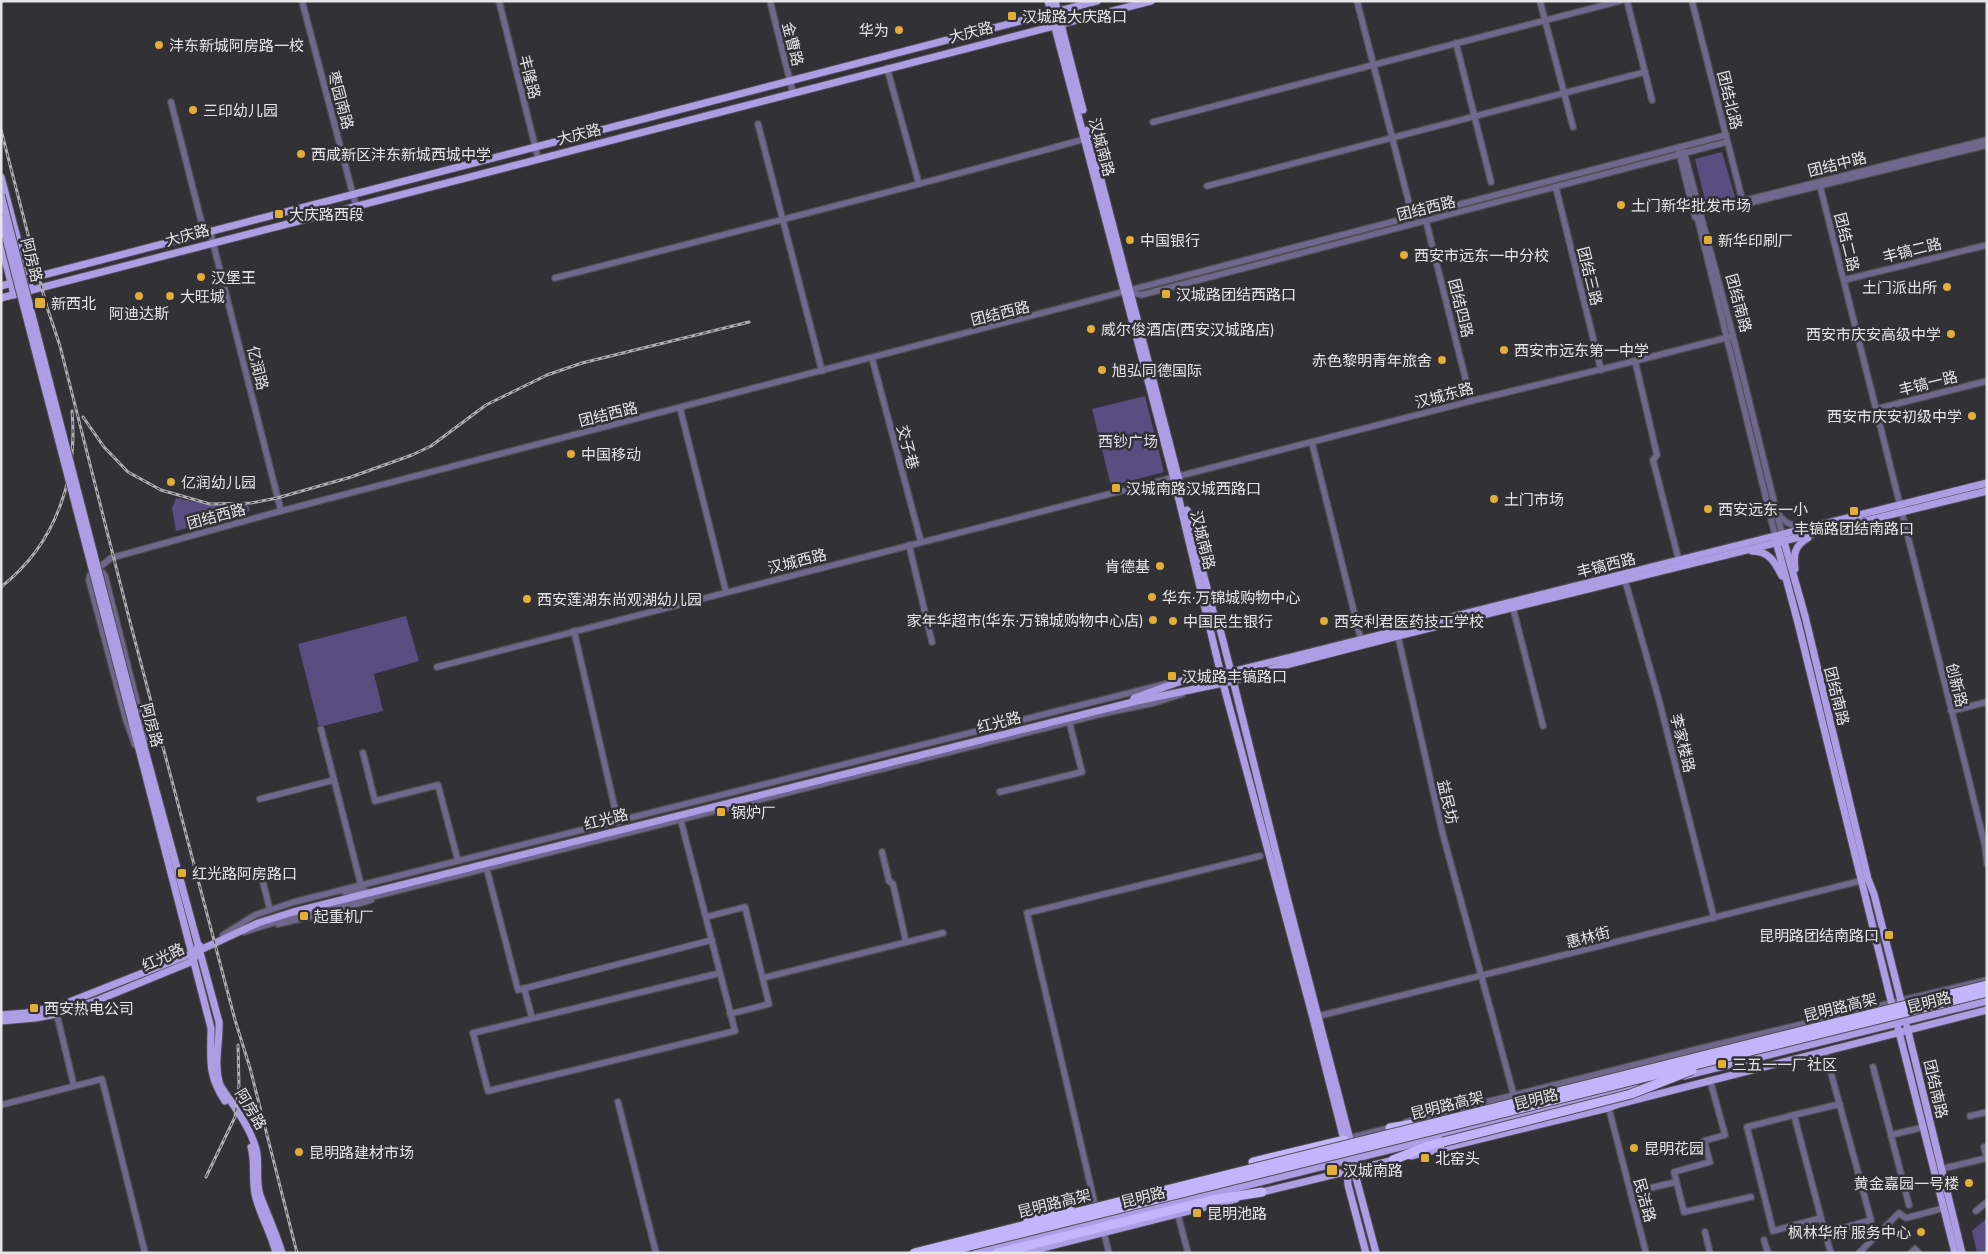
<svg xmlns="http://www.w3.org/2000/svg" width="1988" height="1254" viewBox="0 0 1988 1254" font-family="'Titillium Web','Noto Sans SC',sans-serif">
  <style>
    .green { fill: #594d81 }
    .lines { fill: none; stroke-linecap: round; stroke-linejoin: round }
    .minor-casing { stroke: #4f4e52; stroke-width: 8 }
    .major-casing { stroke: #4f4e52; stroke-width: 9 }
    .highway-casing { stroke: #4f4e52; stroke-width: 11 }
    .minor { stroke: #6f688c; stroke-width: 5.5 }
    .major { stroke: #ac9de5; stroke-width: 7 }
    .highway { stroke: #c3b5fb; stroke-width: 9 }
    .rail-casing { stroke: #aeaeb2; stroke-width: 3 }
    .rail { stroke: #323136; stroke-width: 1; stroke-dasharray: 4; stroke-linecap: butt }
    .major-bridge-casing { stroke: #4f4e52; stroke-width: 9; stroke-linecap: butt }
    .highway-bridge-casing { stroke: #4f4e52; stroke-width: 11; stroke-linecap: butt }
    .major-bridge { stroke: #ac9de5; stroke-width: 7 }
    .highway-bridge { stroke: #c3b5fb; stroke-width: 9 }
    .poi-dot { fill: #e3ae35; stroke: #323136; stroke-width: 2 }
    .labels { text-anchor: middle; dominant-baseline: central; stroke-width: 5; stroke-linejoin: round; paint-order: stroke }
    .poi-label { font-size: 15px; fill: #e5e5e8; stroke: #323136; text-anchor: start }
    .street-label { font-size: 15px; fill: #e5e5e8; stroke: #323136 }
    .park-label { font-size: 15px; fill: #dfdcf2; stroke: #323136 }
  </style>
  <rect width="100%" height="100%" fill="#323136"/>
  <g class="green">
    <path d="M1722,152L1735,197L1706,204L1695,159Z"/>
    <path d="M1145,396L1164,472L1111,486L1092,409Z"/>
    <path d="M176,498L213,505L248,504L250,511L176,531L172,508Z"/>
    <path d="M406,616L419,661L374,674L383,711L319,727L298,644Z"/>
    <path d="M1987,1218V1252L1977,1253L1972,1231Z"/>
  </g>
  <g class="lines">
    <g class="minor-casing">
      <g id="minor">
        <path d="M302,1L356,206"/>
        <path d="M499,1L538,158"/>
        <path d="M770,1L793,93"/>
        <path d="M1357,1L1409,203"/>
        <path d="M1540,1L1573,127"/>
        <path d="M1627,1L1652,100"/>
        <path d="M1692,1L1743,203"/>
        <path d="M1456,43L1491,182"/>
        <path d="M887,68L919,184"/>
        <path d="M171,102L203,228L210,231L281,511"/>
        <path d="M1153,122L1620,1"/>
        <path d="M758,124L822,371"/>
        <path d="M1679,152L1695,217L1698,220L1775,535"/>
        <path d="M1684,152L1733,336L1782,534"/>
        <path d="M1819,182L1969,780L1985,846L1987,864"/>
        <path d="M1207,186L1645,72"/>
        <path d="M1556,188L1601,370"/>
        <path d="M1741,205L1987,145"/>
        <path d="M1698,212L1987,140"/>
        <path d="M1426,221L1471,401"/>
        <path d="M555,278C733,232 911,188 1088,138"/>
        <path d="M1844,280L1987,245"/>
        <path d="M1131,292L1141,295L1727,142"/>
        <path d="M872,358L921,542"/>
        <path d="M1635,361L1657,455L1653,460L1679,561"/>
        <path d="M680,408L726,592"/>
        <path d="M1876,409L1987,381"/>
        <path d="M1312,443L1361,640"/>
        <path d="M1778,513C1784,524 1794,527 1806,527"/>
        <path d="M909,545L932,642"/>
        <path d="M99,573L100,567L111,558L281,511L1726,135"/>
        <path d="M1624,577L1659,700L1714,918"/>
        <path d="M1513,608L1543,726"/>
        <path d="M574,631L618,822"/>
        <path d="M1397,632L1443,835L1514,1096"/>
        <path d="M437,667L1471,401L1635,361L1733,336"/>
        <path d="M1951,711L1987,702"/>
        <path d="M321,729L361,885"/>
        <path d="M135,745L126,720L89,580L90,575L96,572L103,573L105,576L141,718L146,743"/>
        <path d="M363,753L375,801L438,785L458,861"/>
        <path d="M1000,792L1082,772L1069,721"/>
        <path d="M260,799L334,780"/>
        <path d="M680,817C698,889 717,960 735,1031L488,1091L473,1033L720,973"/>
        <path d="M882,852L889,881L893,884L906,942"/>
        <path d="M486,866L518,990L712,940"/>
        <path d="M263,882L270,910"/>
        <path d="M344,892L365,890"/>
        <path d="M320,915L371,900"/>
        <path d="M706,917L745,907L769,1004L730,1014"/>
        <path d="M278,924L313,916L322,912"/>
        <path d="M244,932L292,917L1105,713L1154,703L1182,694"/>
        <path d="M223,935L255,915L294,902L1169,683"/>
        <path d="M763,978L943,933"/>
        <path d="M524,988L532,1018"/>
        <path d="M56,1011L74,1086"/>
        <path d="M1315,1017L1864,880"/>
        <path d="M1825,1051L1871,1220L1825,1233L1794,1115L1840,1104"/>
        <path d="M1873,1067L1891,1135"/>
        <path d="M1710,1080L1725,1135L1704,1141L1710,1162L1674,1172L1684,1212L1751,1197"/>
        <path d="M618,1102L656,1253"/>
        <path d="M1,1105L102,1079L145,1253"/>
        <path d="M1608,1105L1646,1253"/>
        <path d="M1794,1115L1747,1127L1773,1231L1821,1218"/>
        <path d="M1970,1116L1987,1112"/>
        <path d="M1406,1122L1698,1049L1987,980"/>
        <path d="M1346,1139L1393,1127"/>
        <path d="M1941,1169L1987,1158L1984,1147L1987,1146"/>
        <path d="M1646,1189L1676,1182"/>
        <path d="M1909,1205L1891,1135L1924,1127"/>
        <path d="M1096,1209L1027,913L1260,856"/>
        <path d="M1976,1211L1987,1202"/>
        <path d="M1178,1215L1188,1253"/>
        <path d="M1705,1232L1710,1253"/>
        <path d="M1104,1233L1109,1253"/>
        <path d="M1825,1233L1831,1253"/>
        <path d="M1764,1240L1768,1253"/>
        <path d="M1859,1253L1899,1213L1906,1218L1944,1208"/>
        <path d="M1911,1253L1915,1249L1919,1253"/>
      </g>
    </g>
    <g class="major-casing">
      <g id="major">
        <path d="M1048,1L1175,483L1223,683L1313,1018L1344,1140L1349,1160L1347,1172L1348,1185L1366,1253"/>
        <path d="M1055,1L1083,110"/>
        <path d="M1088,130L1181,488"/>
        <path d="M1,177L31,290"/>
        <path d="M1,243L14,295"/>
        <path d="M1,286L1097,1"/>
        <path d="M1,298L1151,1"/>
        <path d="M1187,510L1215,619L1220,629L1231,672L1287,897L1355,1159L1354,1170L1376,1253"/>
        <path d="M1783,538L1805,616L1868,879L1874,894L1903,1009"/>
        <path d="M1776,541L1798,623L1894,1013"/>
        <path d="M1752,551C1769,551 1775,562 1782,576"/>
        <path d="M1795,569C1793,554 1795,545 1808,538"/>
        <path d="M1134,698C1165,688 1198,671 1231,672L1987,483"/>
        <path d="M137,721L219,1022C220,1043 213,1064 220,1085C232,1104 250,1126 256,1149C260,1164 255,1180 260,1195C267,1214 276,1233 282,1253"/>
        <path d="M132,722L211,1028C211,1059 207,1074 225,1101"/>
        <path d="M1,1015L26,1013L59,1006L191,954L200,946"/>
        <path d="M1,1021L35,1018L57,1014L98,1000L193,961L198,951L258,923L293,912L1137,701L1233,681L1282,666L1398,636L1987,491"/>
        <path d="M1907,1027L1962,1253"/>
        <path d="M1898,1028L1955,1253"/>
        <path d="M1684,1076L1987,1001"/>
        <path d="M251,1147C256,1163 251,1181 256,1198C261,1217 271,1233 276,1253"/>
        <path d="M1411,1156L1608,1108L1619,1104L1987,1010"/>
        <path d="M1258,1193L1398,1159"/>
        <path d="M976,1253L1638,1088"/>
        <path d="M1023,1253L1236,1199"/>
      </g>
    </g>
    <g class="highway-casing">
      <g id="highway">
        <path d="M1390,1128L1413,1124"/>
        <path d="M1393,1160L1428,1146L1443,1142"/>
        <path d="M1253,1162L1344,1140"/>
        <path d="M997,1253L1212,1200L1262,1192"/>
      </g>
    </g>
    <use href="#minor" class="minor"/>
    <use href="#major" class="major"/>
    <use href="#highway" class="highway"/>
    <g class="rail-casing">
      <g id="rail">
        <path d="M1,130L46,304"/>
        <path d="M44,298L60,346L129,618L235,1020L250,1068L297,1253"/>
        <path d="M83,417L104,447L128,472L161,490L210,504L251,503L277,498L351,477L412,455L431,446L486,405L547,375L582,363L749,322"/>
        <path d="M1,587C56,544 78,478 72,411"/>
        <path d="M206,1177L235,1117L239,1085L238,1045"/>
      </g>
    </g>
    <use href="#rail" class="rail"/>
    <g class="major-bridge-casing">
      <g id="major-bridge">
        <path d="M1,195L137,721"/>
        <path d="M1,219L132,722"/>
      </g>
    </g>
    <g class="highway-bridge-casing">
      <g id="highway-bridge">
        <path d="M1443,1142L1631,1094L1692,1070"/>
        <path d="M1027,1218L1070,1207"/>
        <path d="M914,1253L1987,985"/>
        <path d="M941,1253L1987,992"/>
      </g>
    </g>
    <use href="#major-bridge" class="major-bridge"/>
    <use href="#highway-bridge" class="highway-bridge"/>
  </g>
  <g class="poi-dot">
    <rect x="1007" y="11" width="10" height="10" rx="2.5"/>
    <circle cx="899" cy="30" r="5"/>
    <circle cx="159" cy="45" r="5"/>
    <circle cx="193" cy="110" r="5"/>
    <circle cx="301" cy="154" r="5"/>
    <circle cx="1621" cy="205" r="5"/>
    <rect x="274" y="209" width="10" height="10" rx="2.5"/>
    <circle cx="1130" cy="240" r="5"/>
    <rect x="1703" y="235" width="10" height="10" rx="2.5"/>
    <circle cx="1404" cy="255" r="5"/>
    <circle cx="201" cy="277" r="5"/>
    <circle cx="1947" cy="287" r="5"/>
    <rect x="1161" y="289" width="10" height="10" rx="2.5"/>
    <circle cx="139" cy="296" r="5"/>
    <circle cx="170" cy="296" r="5"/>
    <rect x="34" y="297" width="12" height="12" rx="2.5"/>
    <circle cx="1091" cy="329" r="5"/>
    <circle cx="1951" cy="334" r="5"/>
    <circle cx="1504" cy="350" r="5"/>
    <circle cx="1442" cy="360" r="5"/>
    <circle cx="1102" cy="370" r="5"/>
    <circle cx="1972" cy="416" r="5"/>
    <circle cx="571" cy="454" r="5"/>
    <circle cx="171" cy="482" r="5"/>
    <rect x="1111" y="483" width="10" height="10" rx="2.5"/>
    <circle cx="1494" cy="499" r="5"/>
    <circle cx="1708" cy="509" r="5"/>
    <rect x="1849" y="506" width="10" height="10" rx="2.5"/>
    <circle cx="1160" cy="566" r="5"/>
    <circle cx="1152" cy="597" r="5"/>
    <circle cx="527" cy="599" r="5"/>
    <circle cx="1153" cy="620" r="5"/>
    <circle cx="1173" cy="621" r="5"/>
    <circle cx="1324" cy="621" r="5"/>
    <rect x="1167" y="671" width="10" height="10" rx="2.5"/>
    <rect x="716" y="807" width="10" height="10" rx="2.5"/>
    <rect x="177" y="868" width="10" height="10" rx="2.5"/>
    <rect x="299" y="911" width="10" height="10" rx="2.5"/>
    <rect x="1884" y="930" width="10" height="10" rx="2.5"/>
    <rect x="29" y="1003" width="10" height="10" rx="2.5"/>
    <rect x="1717" y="1059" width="10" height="10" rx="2.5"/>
    <circle cx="1634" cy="1148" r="5"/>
    <circle cx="299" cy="1152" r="5"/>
    <rect x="1420" y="1153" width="10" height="10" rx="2.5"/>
    <rect x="1326" y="1164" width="12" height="12" rx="2.5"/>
    <circle cx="1969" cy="1183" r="5"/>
    <rect x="1192" y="1208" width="10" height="10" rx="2.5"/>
    <circle cx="1921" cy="1232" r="5"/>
  </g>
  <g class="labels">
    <g class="poi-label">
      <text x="1022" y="16">汉城路大庆路口</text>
      <text x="889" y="30" text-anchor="end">华为</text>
      <text x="169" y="45">沣东新城阿房路一校</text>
      <text x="203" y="110">三印幼儿园</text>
      <text x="311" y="154">西咸新区沣东新城西城中学</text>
      <text x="1631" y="205">土门新华批发市场</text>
      <text x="289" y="214">大庆路西段</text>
      <text x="1140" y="240">中国银行</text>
      <text x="1718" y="240">新华印刷厂</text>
      <text x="1414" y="255">西安市远东一中分校</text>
      <text x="211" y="277">汉堡王</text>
      <text x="1937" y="287" text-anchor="end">土门派出所</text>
      <text x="1176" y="294">汉城路团结西路口</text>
      <text x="180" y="296">大旺城</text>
      <text x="51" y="303">新西北</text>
      <text x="139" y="313" text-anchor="middle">阿迪达斯</text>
      <text x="1101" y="329">威尔俊酒店(西安汉城路店)</text>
      <text x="1941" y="334" text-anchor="end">西安市庆安高级中学</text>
      <text x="1514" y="350">西安市远东第一中学</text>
      <text x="1432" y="360" text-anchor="end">赤色黎明青年旅舍</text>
      <text x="1112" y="370">旭弘同德国际</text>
      <text x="1962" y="416" text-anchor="end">西安市庆安初级中学</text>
      <text x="581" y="454">中国移动</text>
      <text x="181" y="482">亿润幼儿园</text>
      <text x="1126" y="488">汉城南路汉城西路口</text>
      <text x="1504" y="499">土门市场</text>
      <text x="1718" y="509">西安远东一小</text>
      <text x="1854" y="528" text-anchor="middle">丰镐路团结南路口</text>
      <text x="1150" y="566" text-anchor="end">肯德基</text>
      <text x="1162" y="597">华东·万锦城购物中心</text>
      <text x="537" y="599">西安莲湖东尚观湖幼儿园</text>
      <text x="1143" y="620" text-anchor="end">家年华超市(华东·万锦城购物中心店)</text>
      <text x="1183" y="621">中国民生银行</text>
      <text x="1334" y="621">西安利君医药技工学校</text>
      <text x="1182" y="676">汉城路丰镐路口</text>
      <text x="731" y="812">锅炉厂</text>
      <text x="192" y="873">红光路阿房路口</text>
      <text x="314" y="916">起重机厂</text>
      <text x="1879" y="935" text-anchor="end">昆明路团结南路口</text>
      <text x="44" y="1008">西安热电公司</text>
      <text x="1732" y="1064">三五一一厂社区</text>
      <text x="1644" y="1148">昆明花园</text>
      <text x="309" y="1152">昆明路建材市场</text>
      <text x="1435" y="1158">北窑头</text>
      <text x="1343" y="1170">汉城南路</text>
      <text x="1959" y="1183" text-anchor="end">黄金嘉园一号楼</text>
      <text x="1207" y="1213">昆明池路</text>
      <text x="1911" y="1232" text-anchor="end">枫林华府 服务中心</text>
    </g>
    <g class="street-label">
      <text transform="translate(971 32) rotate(-14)">大庆路</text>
      <text transform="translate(793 44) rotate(76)">金曹路</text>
      <text transform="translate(530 77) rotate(76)">丰隆路</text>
      <text transform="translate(341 100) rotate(75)">枣园南路</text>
      <text transform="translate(1730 100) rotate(76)">团结北路</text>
      <text transform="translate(579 134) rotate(-14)">大庆路</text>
      <text transform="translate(1102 147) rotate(75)">汉城南路</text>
      <text transform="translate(1837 164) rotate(-14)">团结中路</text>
      <text transform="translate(1426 208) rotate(-14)">团结西路</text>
      <text transform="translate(187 235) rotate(-15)">大庆路</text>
      <text transform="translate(1847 242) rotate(76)">团结二路</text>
      <text transform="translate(1912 250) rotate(-14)">丰镐二路</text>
      <text transform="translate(32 260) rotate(76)">阿房路</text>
      <text transform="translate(1590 276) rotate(76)">团结三路</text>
      <text transform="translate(1739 303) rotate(75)">团结南路</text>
      <text transform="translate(1461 308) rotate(76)">团结四路</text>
      <text transform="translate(1000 313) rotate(-14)">团结西路</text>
      <text transform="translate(258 368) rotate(76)">亿润路</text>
      <text transform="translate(1928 383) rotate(-14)">丰镐一路</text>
      <text transform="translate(1444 395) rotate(-15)">汉城东路</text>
      <text transform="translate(608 414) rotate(-14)">团结西路</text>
      <text transform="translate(908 447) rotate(75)">交子巷</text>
      <text transform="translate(216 516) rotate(-15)">团结西路</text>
      <text transform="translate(1203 540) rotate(76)">汉城南路</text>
      <text transform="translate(797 561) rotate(-14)">汉城西路</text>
      <text transform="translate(1606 565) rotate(-14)">丰镐西路</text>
      <text transform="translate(1957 685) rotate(76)">创新路</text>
      <text transform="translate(1837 696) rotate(76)">团结南路</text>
      <text transform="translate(999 722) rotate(-14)">红光路</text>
      <text transform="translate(152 725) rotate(75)">阿房路</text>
      <text transform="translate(1683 743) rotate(76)">李家楼路</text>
      <text transform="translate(1448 802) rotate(77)">益民坊</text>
      <text transform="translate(606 819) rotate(-14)">红光路</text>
      <text transform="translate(1588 937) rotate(-14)">惠林街</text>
      <text transform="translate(163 957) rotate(-25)">红光路</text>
      <text transform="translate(1929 1002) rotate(-14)">昆明路</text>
      <text transform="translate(1840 1007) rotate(-14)">昆明路高架</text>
      <text transform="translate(1936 1089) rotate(77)">团结南路</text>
      <text transform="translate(1536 1099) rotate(-14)">昆明路</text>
      <text transform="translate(1447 1105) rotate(-14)">昆明路高架</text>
      <text transform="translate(251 1109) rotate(59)">阿房路</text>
      <text transform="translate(1143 1197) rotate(-14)">昆明路</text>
      <text transform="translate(1645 1200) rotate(75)">民洁路</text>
      <text transform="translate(1054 1203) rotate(-14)">昆明路高架</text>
    </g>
    <g class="park-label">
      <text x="1128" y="441">西钞广场</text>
    </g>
  </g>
  <rect width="1988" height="1254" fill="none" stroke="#e5e5e8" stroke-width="5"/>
</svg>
